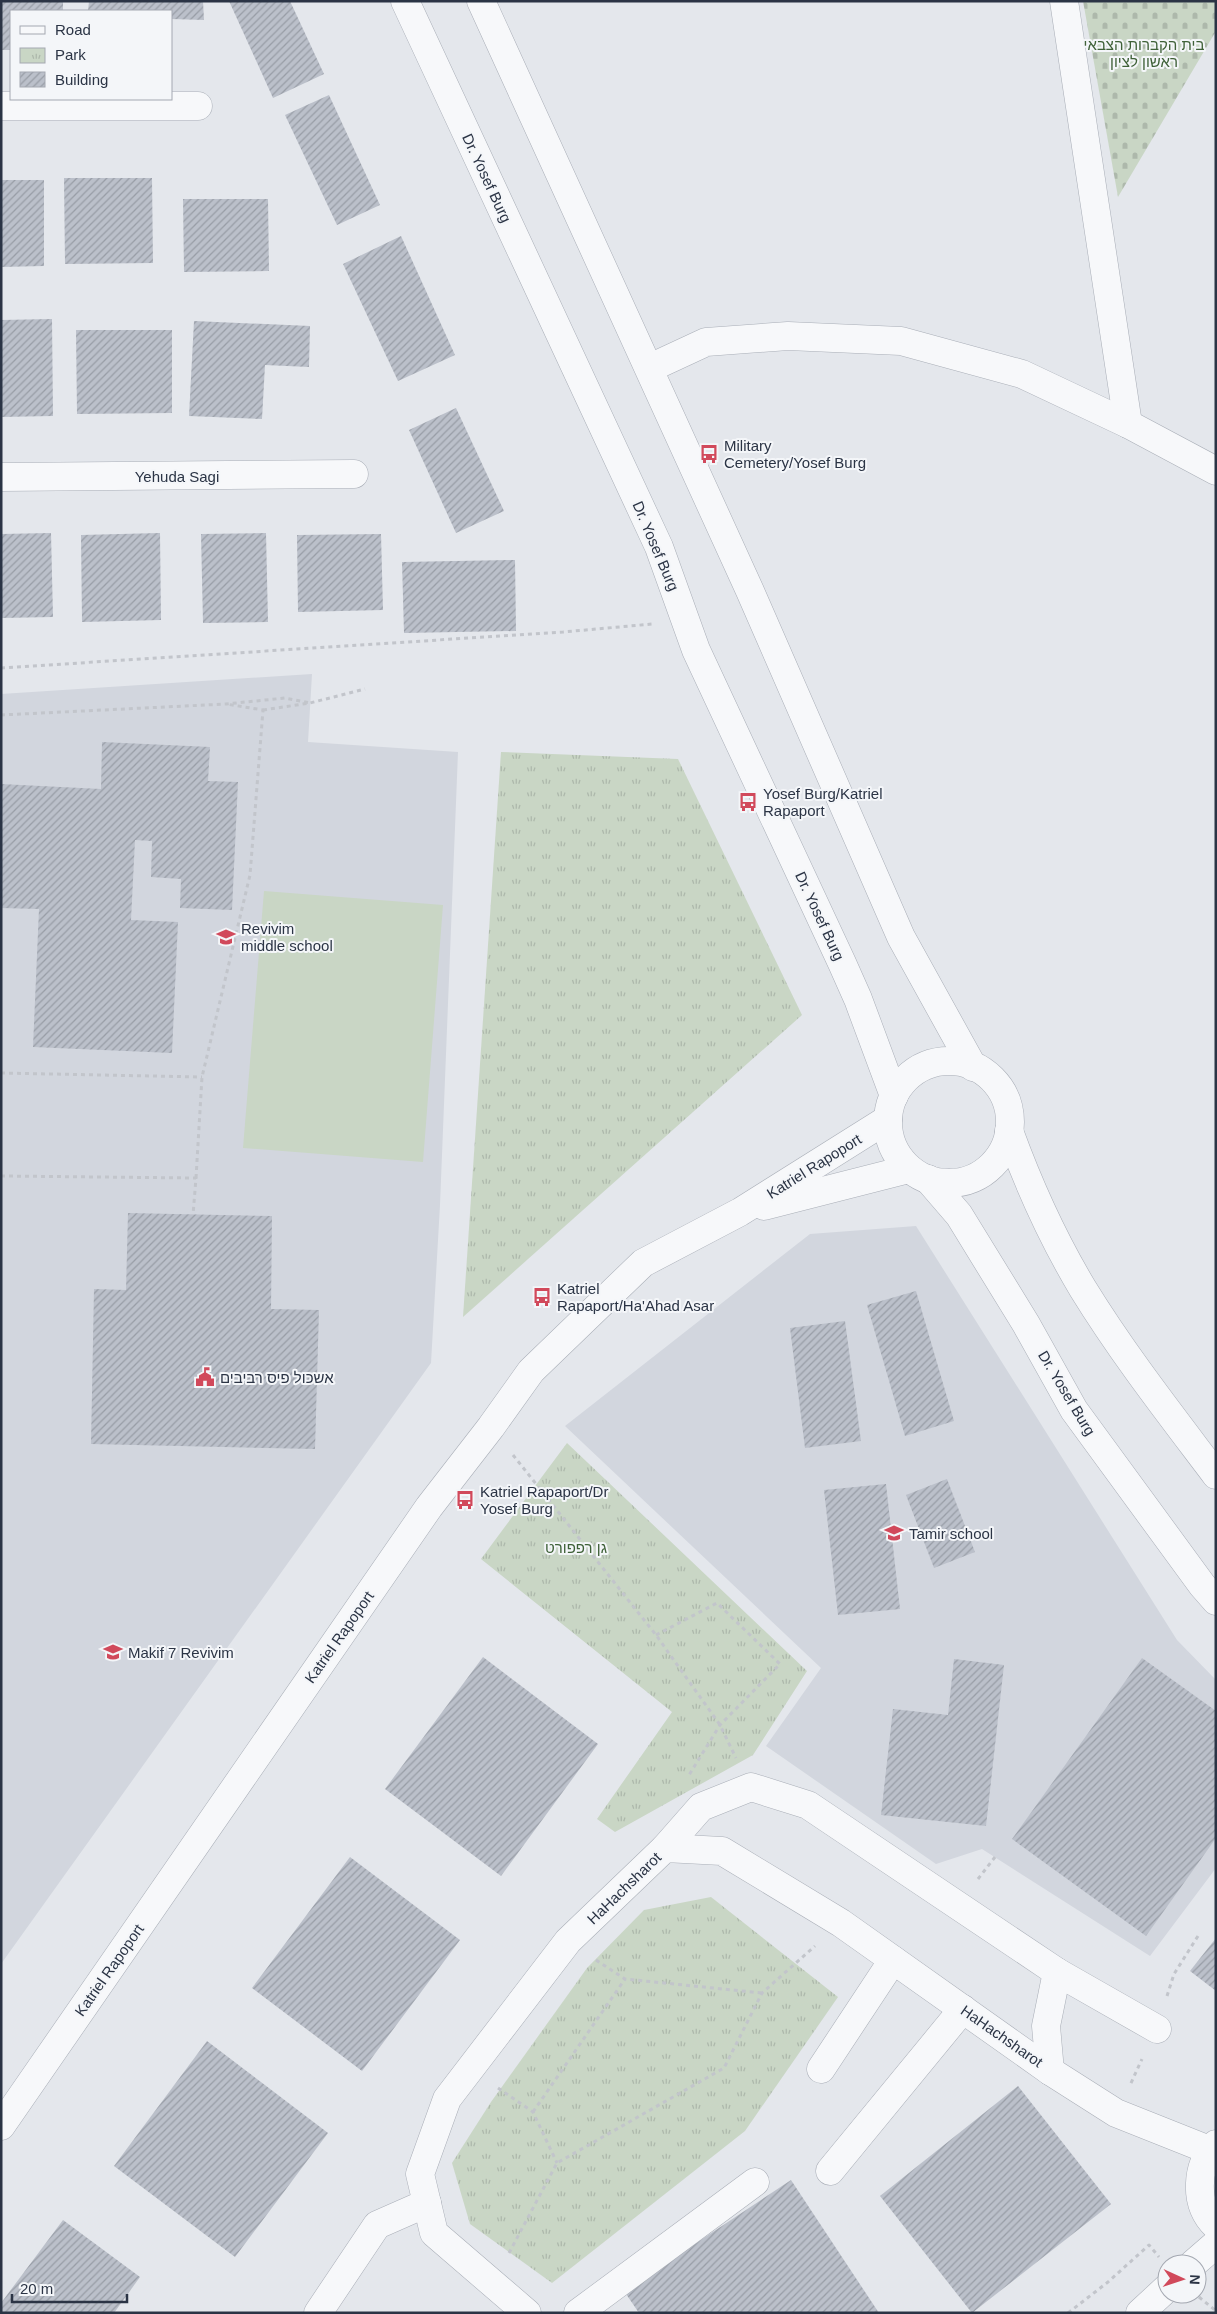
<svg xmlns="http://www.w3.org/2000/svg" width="1217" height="2314" viewBox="0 0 1217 2314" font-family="Helvetica,Heebo,sans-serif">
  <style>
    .built { fill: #d2d6de }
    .grass { fill: #c9d6c5 }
    .cemetery { fill: url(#cemetery-stones) }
    .park { fill: url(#park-tufts) }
    .building { fill: url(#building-hatch) }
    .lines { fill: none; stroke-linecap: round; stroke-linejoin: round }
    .minor-casing { stroke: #a9aeb7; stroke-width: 29 }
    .path { stroke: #c2c5cb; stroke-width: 3; stroke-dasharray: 4 4; stroke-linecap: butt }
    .minor { stroke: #f7f8fa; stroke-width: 28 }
    .labels { text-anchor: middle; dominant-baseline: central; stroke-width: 4; stroke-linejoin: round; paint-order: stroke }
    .park-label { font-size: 15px; fill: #3f6138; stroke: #f4f6f9 }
    .street-label { font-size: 15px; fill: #2b3445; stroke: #f4f6f9 }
    .poi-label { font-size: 15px; fill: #2b3445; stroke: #f4f6f9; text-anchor: start }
  </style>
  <defs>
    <pattern id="cemetery-stones" width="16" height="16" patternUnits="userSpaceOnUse" patternTransform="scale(1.25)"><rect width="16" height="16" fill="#c9d6c5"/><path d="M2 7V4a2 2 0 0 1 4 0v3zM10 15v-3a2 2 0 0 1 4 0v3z" fill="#adb8ab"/></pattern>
    <pattern id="park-tufts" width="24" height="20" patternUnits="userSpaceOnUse" patternTransform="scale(1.25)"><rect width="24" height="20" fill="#c9d6c5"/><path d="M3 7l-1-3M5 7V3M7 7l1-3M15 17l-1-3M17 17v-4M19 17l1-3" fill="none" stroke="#adb8ab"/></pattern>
    <pattern id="building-hatch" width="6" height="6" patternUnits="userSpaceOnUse" patternTransform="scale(1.25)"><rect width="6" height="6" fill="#bbc0ca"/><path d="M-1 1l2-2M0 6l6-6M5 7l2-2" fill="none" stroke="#989da6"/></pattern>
  </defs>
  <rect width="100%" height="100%" fill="#e4e7ec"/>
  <g class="built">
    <path d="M312,674L308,742L458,752L440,1205L431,1363L1,1964V694Z"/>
    <path d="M916,1226L1177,1640L1216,1680V1868L1150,1956L982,1849L936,1864L766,1746L821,1668L565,1426L810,1234Z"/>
  </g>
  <path class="grass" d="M264,891L443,905L423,1162L243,1148Z"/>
  <path class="cemetery" d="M1083,1H1216V31L1118,197Z"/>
  <g class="park">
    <path d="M501,752L678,759L802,1015L463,1317Z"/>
    <path d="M567,1443L807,1671L753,1755L615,1832L597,1819L672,1712L481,1559Z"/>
    <path d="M711,1897L838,1997L745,2131L552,2283L470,2224L452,2163L491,2102L587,1968L644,1910Z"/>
  </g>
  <g class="building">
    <path d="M1,1H63V11H11V50H1Z"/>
    <path d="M89,1H203L204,20L171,19V11H88Z"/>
    <path d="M229,1H290L324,74L273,98Z"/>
    <path d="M329,95L380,205L337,225L285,115Z"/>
    <path d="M64,178H152L153,263L65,264Z"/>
    <path d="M1,180H44V266L1,267Z"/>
    <path d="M183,199H268L269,271L184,272Z"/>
    <path d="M401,236L455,355L398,381L343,264Z"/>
    <path d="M52,319L53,416L1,417V320Z"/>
    <path d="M194,321L310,326L309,367L265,365L262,419L189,416Z"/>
    <path d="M76,330H172V413L77,414Z"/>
    <path d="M456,408L504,511L456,533L409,430Z"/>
    <path d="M51,533L53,617L1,618V534Z"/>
    <path d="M160,533L161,620L82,622L81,535Z"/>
    <path d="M266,533L268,622L203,623L201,534Z"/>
    <path d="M381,534L383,610L298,612L297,535Z"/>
    <path d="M515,560L516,631L404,633L402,562Z"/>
    <path d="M102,742L210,747L208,781L238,782L232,910L180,908L181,879L151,877L152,841L135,840L131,920L178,922L172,1053L33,1047L39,909L1,908V784L101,789Z"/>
    <path d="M128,1213L272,1216L271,1309L319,1310L315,1449L91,1444L94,1289L126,1290Z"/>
    <path d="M916,1291L954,1421L905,1436L867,1305Z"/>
    <path d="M845,1321L861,1441L805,1448L790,1328Z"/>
    <path d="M947,1479L975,1552L934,1568L906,1495Z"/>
    <path d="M886,1484L900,1609L838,1615L824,1490Z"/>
    <path d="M483,1657L598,1744L501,1876L385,1789Z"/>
    <path d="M1142,1658L1216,1711V1838L1146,1936L1012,1839Z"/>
    <path d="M954,1659L1004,1665L986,1826L881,1815L893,1709L948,1715Z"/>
    <path d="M350,1857L460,1940L362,2071L252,1988Z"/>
    <path d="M1216,1938V1991L1190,1971Z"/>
    <path d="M207,2041L328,2133L235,2257L114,2166Z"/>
    <path d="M1018,2086L1111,2204L972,2313L880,2196Z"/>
    <path d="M791,2180L879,2313H639L624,2291Z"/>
    <path d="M63,2220L140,2277L114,2313H1V2303Z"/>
  </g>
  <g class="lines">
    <g class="minor-casing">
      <g id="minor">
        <path d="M405,1L659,547L696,650L842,963L858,999L894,1096"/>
        <path d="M481,1L750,591L901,937L973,1067"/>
        <path d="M1064,1L1128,424"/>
        <path d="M1,106H198"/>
        <path d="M650,368L706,342L788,336L901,341L1022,374L1128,424L1216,471"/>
        <path d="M1,477L354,474"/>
        <circle cx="949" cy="1122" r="61"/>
        <path d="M1009,1131C1029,1186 1053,1239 1083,1289C1123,1354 1170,1414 1216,1475"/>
        <path d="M928,1179L959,1215L1026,1324L1074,1410L1202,1585L1216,1601"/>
        <path d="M764,1206L909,1169"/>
        <path d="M665,1848L701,1807L751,1787L808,1805L1057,1972L1046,2026L1050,2071"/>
        <path d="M1057,1972L1157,2029"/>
        <path d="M821,2069L893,1960"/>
        <path d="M1,2126L429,1507L491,1427L531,1371L643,1263L740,1212L888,1119"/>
        <path d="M1216,2144C1196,2166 1193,2204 1216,2226"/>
        <path d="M830,2171L963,2009"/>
        <path d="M1193,2264L1216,2244"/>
        <path d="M318,2313L377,2225L427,2203"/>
        <path d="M527,2313L434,2233L420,2174L447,2099L568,1941L665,1848L722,1851L841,1923L1050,2071L1116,2113L1209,2150"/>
        <path d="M578,2313L755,2182"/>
        <path d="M1140,2313L1167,2288"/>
      </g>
    </g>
    <g class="path">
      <path d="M1,668L563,632L652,624"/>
      <path d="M263,710L310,703L365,689"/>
      <path d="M1,715L226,704L285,698L310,703"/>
      <path d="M1,1073L202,1077"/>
      <path d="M1,1176L196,1178L193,1215"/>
      <path d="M196,1178L202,1077L250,875L263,710L226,704"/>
      <path d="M513,1455L656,1635L720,1725L736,1758"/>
      <path d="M656,1635L717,1603L780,1664L720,1725L689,1775"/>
      <path d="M978,1879L995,1857"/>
      <path d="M596,1960L625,1979L762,1993"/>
      <path d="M1167,1996L1174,1974L1198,1936"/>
      <path d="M1131,2083L1142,2059"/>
      <path d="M498,2088L533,2112L557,2163"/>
      <path d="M533,2112L625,1979"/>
      <path d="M509,2253L557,2163L724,2068L762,1993L815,1946"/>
      <path d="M1199,2297L1216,2311"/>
      <path d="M1068,2313L1108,2282L1149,2245L1159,2257"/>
    </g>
    <use href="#minor" class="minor"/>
  </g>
  <defs>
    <g id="bus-bare" transform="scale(1.5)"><path d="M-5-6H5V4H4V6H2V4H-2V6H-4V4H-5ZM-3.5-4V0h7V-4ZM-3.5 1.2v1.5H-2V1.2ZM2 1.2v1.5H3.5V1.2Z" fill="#d1495b" stroke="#f4f6f9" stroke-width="2.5" paint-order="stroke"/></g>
    <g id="school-bare" transform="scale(1.5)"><path d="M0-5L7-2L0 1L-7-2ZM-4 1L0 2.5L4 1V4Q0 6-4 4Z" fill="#d1495b" stroke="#f4f6f9" stroke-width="2.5" paint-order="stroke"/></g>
    <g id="civic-bare" transform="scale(1.5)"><path d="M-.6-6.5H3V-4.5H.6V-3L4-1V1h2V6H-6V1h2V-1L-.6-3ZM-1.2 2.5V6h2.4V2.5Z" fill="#d1495b" stroke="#f4f6f9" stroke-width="2.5" paint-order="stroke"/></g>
  </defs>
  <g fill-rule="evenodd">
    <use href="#bus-bare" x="709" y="454"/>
    <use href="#bus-bare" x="748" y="802"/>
    <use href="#school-bare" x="226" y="937"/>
    <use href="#bus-bare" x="542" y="1297"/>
    <use href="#civic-bare" x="205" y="1377"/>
    <use href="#bus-bare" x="465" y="1500"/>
    <use href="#school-bare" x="894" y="1533"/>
    <use href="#school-bare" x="113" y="1652"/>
  </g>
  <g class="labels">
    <g class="park-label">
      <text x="1144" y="44">בית הקברות הצבאי<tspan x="1144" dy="17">ראשון לציון</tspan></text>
      <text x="576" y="1547">גן רפפורט</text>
    </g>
    <g class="street-label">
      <text transform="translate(487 178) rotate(65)">Dr. Yosef Burg</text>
      <text x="177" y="476">Yehuda Sagi</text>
      <text transform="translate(656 546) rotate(67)">Dr. Yosef Burg</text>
      <text transform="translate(820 916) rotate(65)">Dr. Yosef Burg</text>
      <text transform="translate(814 1166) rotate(-32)">Katriel Rapoport</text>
      <text transform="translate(1067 1393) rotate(59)">Dr. Yosef Burg</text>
      <text transform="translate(339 1637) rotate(-55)">Katriel Rapoport</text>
      <text transform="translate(624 1888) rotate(-44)">HaHachsharot</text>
      <text transform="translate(109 1970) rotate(-55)">Katriel Rapoport</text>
      <text transform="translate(1002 2036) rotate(35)">HaHachsharot</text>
    </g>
    <g class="poi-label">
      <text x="724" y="445">Military<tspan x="724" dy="17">Cemetery/Yosef Burg</tspan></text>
      <text x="763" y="793">Yosef Burg/Katriel<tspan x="763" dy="17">Rapaport</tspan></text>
      <text x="241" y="928">Revivim<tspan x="241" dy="17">middle school</tspan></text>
      <text x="557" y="1288">Katriel<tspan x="557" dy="17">Rapaport/Ha'Ahad Asar</tspan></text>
      <text x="220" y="1377">אשכול פיס רביבים</text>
      <text x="480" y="1491">Katriel Rapaport/Dr<tspan x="480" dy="17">Yosef Burg</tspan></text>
      <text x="909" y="1533">Tamir school</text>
      <text x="128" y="1652">Makif 7 Revivim</text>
    </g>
  </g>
  <rect width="1217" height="2314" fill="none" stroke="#2b3445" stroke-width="5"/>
  <rect x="10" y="10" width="162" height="90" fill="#f4f6f9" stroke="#a4a8b1"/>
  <rect x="20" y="26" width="25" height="8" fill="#f7f8fa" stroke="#a4a8b1"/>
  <text x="55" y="35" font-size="15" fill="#2b3445">Road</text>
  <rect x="20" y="48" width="25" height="15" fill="url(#park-tufts)" stroke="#a4a8b1"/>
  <text x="55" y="60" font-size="15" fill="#2b3445">Park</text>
  <rect x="20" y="72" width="25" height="15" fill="url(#building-hatch)" stroke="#a4a8b1"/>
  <text x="55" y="85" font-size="15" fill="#2b3445">Building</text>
  <g transform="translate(1182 2279) rotate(93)"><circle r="24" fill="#f4f6f9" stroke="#a4a8b1"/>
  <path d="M0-4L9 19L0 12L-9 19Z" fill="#d1495b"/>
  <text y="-8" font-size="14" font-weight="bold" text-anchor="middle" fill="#2b3445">N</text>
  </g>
  <path d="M12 2294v8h115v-8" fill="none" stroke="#2b3445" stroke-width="2.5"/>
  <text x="20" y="2294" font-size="15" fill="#2b3445" stroke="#f4f6f9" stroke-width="4" paint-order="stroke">20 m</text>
</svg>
